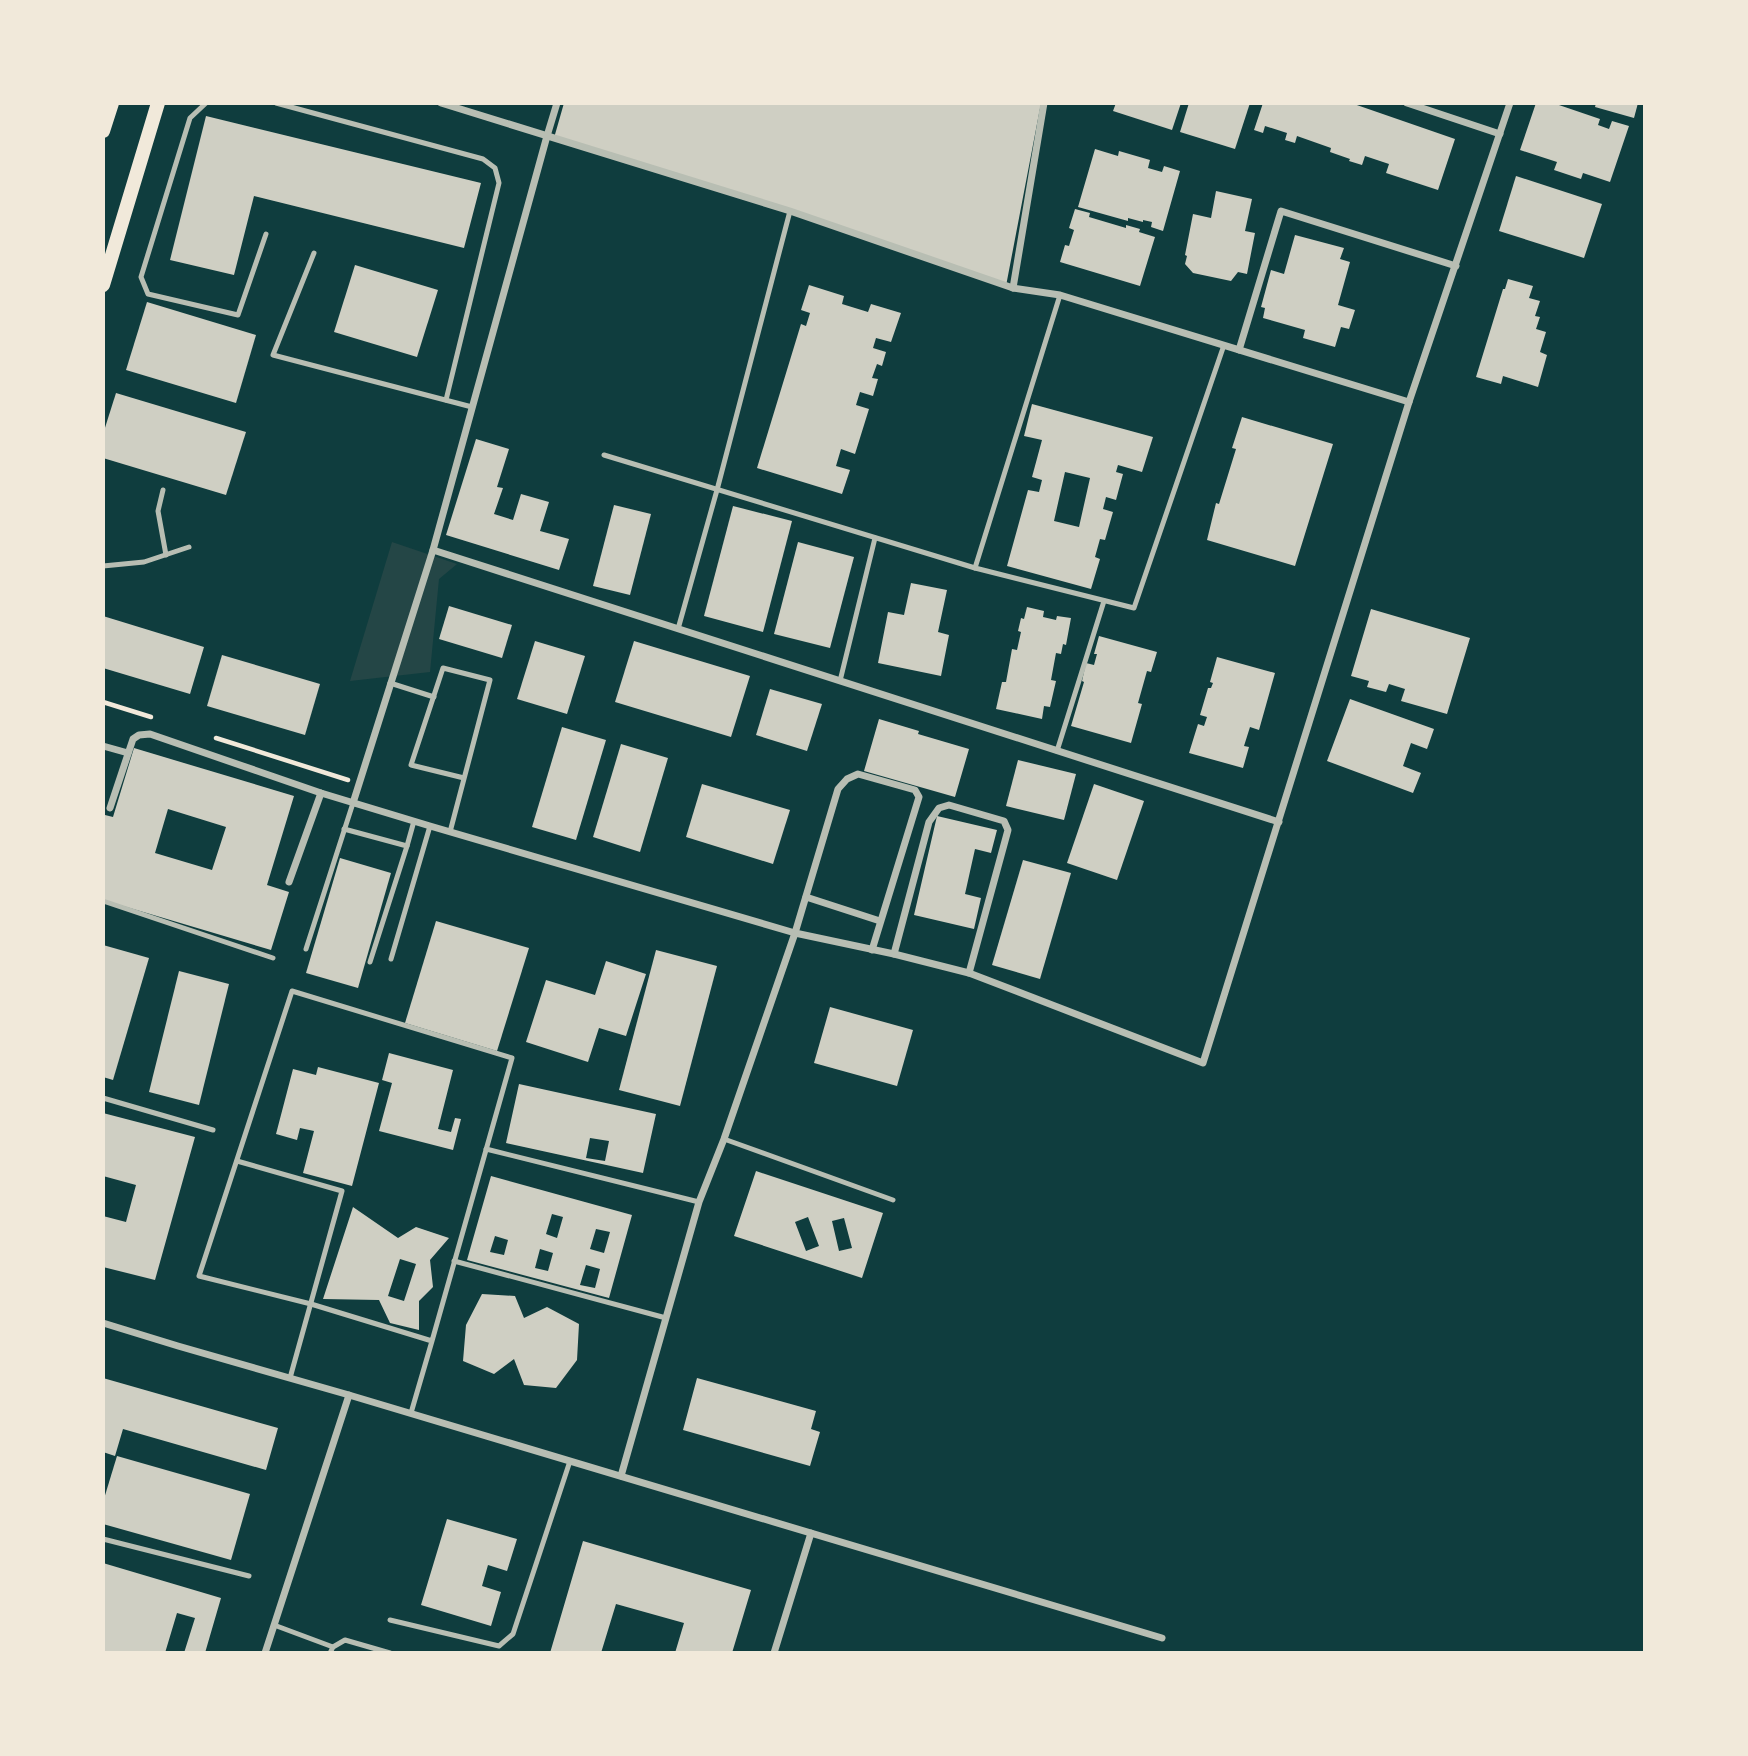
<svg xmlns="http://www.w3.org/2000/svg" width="1748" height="1756" viewBox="0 0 1748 1756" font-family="Figtree,sans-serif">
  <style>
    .green { fill: #244646 }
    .building { fill: #cfcfc3; fill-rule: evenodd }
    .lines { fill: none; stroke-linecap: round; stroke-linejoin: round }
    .path { stroke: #f1e9da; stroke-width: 4.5 }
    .service { stroke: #b8beb3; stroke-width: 5 }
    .minor { stroke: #b8beb3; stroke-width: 7 }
    .secondary { stroke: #f1e9da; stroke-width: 14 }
  </style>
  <rect width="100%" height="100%" fill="#0f3d3e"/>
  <path class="green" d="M392,542L457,564L439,579L430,672L350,681Z"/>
  <g class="building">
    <path d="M564,103H1041L1006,286L686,179L554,138Z"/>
    <path d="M1116,103H1181L1172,130L1113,111Z"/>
    <path d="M1189,103H1250L1235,149L1180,132Z"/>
    <path d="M1263,103H1351L1455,139L1438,190L1386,173L1389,164L1365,156L1362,165L1349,161L1350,159L1330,152L1331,148L1297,136L1295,143L1285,140L1287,133L1265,126L1263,133L1254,130Z"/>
    <path d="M1536,103H1556V104L1600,119L1598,125L1609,129L1612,121L1629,126L1610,182L1583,173L1581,179L1554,170L1557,162L1520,150Z"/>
    <path d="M1596,103H1638L1634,118L1595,107Z"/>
    <path d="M206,116L481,183L464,248L254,196L234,275L170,260Z"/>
    <path d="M1095,149L1118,156L1119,151L1150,160L1148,168L1162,172L1164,166L1180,171L1163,231L1151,227L1152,222L1143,220V222L1128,218V221L1078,207Z"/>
    <path d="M1516,176L1602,204L1584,258L1499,231Z"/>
    <path d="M1216,191L1252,199L1245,231L1255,233L1247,274L1238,272L1231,281L1193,273L1185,264L1187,256L1185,255L1193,214L1211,218Z"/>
    <path d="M1075,209L1090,213L1089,217L1126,228V225L1140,229L1139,232L1155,237L1140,286L1060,262L1065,245L1069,246L1074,230L1069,228Z"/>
    <path d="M1295,235L1344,248L1340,259L1350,262L1338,305L1355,310L1349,329L1341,327L1335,347L1303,338L1305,330L1263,318L1265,308L1261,307L1271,270L1284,274Z"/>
    <path d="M355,265L438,290L417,357L334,332Z"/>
    <path d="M1508,279L1533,286L1529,298L1540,301L1535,316L1540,317L1536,329L1546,332L1540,352L1547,355L1538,387L1503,376L1501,384L1476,377L1503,289H1505Z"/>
    <path d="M809,285L844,296L842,304L868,312L871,304L901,313L891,342L876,338L873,348L886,352L882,366L877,364L872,378L878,379L873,396L860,392L856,405L869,409L855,454L841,449L836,466L850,470L842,494L757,468L801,324L806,326L810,313L801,310Z"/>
    <path d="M147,302L256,335L236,403L126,370Z"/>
    <path d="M116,393L246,432L226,495L103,458V434Z"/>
    <path d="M1032,404L1153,437L1142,472L1118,465L1116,472L1123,474L1116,500L1106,497L1103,509L1113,512L1105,540L1100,539L1095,557L1100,559L1091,589L1007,566L1028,490L1039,492L1042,480L1032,477L1042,440L1024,436ZM1065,472L1090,478L1079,527L1054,521Z"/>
    <path d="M1242,417L1333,444L1295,566L1207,540L1216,503L1219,504L1236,449L1232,448Z"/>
    <path d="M476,439L509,449L497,487L503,488L494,514L513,520L521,494L549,502L540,531L569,539L559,570L446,535Z"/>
    <path d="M614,505L651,514L630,595L593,586Z"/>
    <path d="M733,506L792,521L763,632L704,616Z"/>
    <path d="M798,542L854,557L830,648L774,634Z"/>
    <path d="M911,583L947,590L938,632L949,635L941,676L878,663L888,612L904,615Z"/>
    <path d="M449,606L512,625L502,658L439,639Z"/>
    <path d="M1027,607L1044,611L1043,617L1056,620L1057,616L1071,618L1066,645L1063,644L1061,654L1056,653L1051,680L1056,681L1050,707L1044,706L1042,719L996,709L1002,682H1006L1012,649L1017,650L1021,632L1018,631L1021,618L1024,619Z"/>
    <path d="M1371,609L1470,638L1447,714L1401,701L1405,689L1389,684L1386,692L1367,687L1369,681L1351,676Z"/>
    <path d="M103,616L204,647L190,694L103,668Z"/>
    <path d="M1099,636L1157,652L1151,672L1147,671L1138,703L1142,704L1131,743L1071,726L1084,682L1082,681L1086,663L1094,665L1097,654H1094Z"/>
    <path d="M535,641L585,656L567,714L517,699Z"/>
    <path d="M634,641L750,676L731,737L615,702Z"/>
    <path d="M222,655L320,684L305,735L207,706Z"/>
    <path d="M1217,657L1275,673L1259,730L1250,727L1244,746L1249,747L1243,768L1189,753L1198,724L1204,726L1207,717L1200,715L1208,688H1211L1213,683L1210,682Z"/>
    <path d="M770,689L822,704L807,751L756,735Z"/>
    <path d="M1350,699L1434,729L1427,749L1411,743L1403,766L1421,773L1413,793L1327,761Z"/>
    <path d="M879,719L919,731L918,734L969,749L955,797L864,771Z"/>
    <path d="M562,727L606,740L576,840L532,827Z"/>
    <path d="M621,744L668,758L640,852L593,837Z"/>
    <path d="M134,748L294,796L267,885L289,892L271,950L103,900V821L105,815L113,817ZM168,809L226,827L212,870L155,853Z"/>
    <path d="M1018,760L1076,774L1064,820L1006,806Z"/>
    <path d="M702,784L790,810L773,864L686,837Z"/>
    <path d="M1094,784L1144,801L1117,880L1067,863Z"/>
    <path d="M937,816L997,830L991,853L975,849L965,894L981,898L974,929L914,915Z"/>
    <path d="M340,858L391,873L358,988L306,973Z"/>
    <path d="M1023,860L1071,873L1040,979L992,965Z"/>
    <path d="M436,921L529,948L497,1051L405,1023Z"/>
    <path d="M103,945L149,958L113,1080L103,1077Z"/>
    <path d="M656,950L717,966L680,1106L619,1090Z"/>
    <path d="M606,961L646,974L626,1036L599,1028L588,1062L526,1042L546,980L595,995Z"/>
    <path d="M179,971L229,984L199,1105L149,1092Z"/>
    <path d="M830,1007L913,1030L897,1086L814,1063Z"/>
    <path d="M389,1053L453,1070L438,1129L451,1132L455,1118L461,1119L453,1150L379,1131L392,1083L382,1080Z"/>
    <path d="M318,1067L379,1083L352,1186L303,1173L314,1131L300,1128L297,1140L276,1134L293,1069L316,1075Z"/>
    <path d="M519,1084L656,1114L643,1173L506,1143ZM590,1138L609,1141L605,1161L586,1158Z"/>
    <path d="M103,1113L195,1137L155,1280L103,1267V1216L126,1222L136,1185L103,1176Z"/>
    <path d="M756,1171L883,1213L862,1278L734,1236ZM808,1217L819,1246L806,1251L795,1222ZM844,1218L852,1248L839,1251L832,1221Z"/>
    <path d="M491,1176L632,1215L609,1298L467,1260ZM552,1214L563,1217L557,1238L546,1234ZM596,1229L610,1232L604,1253L590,1249ZM495,1236L508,1240L504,1255L490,1252ZM540,1249L553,1253L548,1271L535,1268ZM586,1265L600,1269L595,1288L580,1285Z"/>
    <path d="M353,1207L398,1238L416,1227L449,1238L430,1260L433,1287L419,1301V1330L390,1323L379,1300L323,1299ZM400,1259L416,1264L404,1301L388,1296Z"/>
    <path d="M482,1294L515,1296L524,1318L547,1307L579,1324L577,1360L556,1388L524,1385L514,1359L494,1374L463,1361L466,1325Z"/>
    <path d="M103,1378L278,1428L266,1470L123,1429L115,1456L103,1452Z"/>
    <path d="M697,1378L816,1411L811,1429L820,1432L810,1466L683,1430Z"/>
    <path d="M117,1456L250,1494L231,1560L103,1524V1502Z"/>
    <path d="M447,1519L517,1539L507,1571L488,1565L482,1586L501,1592L491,1626L421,1605Z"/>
    <path d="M583,1541L751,1590L732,1653H675L684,1623L616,1604L601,1653H550Z"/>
    <path d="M103,1563L221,1598L205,1653H184L195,1618L177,1613L165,1653H103Z"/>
  </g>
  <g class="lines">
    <g class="path">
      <path d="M103,702L151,717"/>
      <path d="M216,738L348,780"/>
    </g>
    <g class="service">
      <path d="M206,103L190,118L141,277L148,294L238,315L266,234"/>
      <path d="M276,103L483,159L495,168L499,183L446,400"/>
      <path d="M314,253L273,355L472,407"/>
      <path d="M1060,295L975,568L1134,608L1224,345"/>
      <path d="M604,455L975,568"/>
      <path d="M163,490L158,511L166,555"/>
      <path d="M103,566L144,562L189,547"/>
      <path d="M678,629L717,490L790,211"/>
      <path d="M840,681L875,538"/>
      <path d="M390,683L434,697"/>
      <path d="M1057,751L1104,601"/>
      <path d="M344,829L407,846L370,962"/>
      <path d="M450,832L490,680L443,668L411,765L464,778"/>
      <path d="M407,846L414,821"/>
      <path d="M103,901L273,958"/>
      <path d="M306,949L353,803"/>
      <path d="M391,959L430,826"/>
      <path d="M103,1098L213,1130"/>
      <path d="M724,1139L893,1200"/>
      <path d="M486,1149L699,1202"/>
      <path d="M237,1161L342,1191L290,1378"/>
      <path d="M454,1261L666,1318"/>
      <path d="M411,1413L432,1341L512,1058L292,991L199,1276L311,1304L432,1341"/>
      <path d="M103,1539L249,1576"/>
      <path d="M390,1620L499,1646L513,1634L570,1461"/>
      <path d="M274,1625L333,1647"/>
      <path d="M330,1653L333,1647L345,1640L390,1653"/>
    </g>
    <g class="minor">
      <path d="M441,103L790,211L1013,288L1060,295L1409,402"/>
      <path d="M1407,103L1500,134"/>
      <path d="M1013,288L1044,103"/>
      <path d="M1239,350L1281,211L1456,266"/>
      <path d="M433,550L1279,822"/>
      <path d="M103,746L128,753"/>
      <path d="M353,803L433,550L547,136L557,103"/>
      <path d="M110,808L133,739L139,735L150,734L321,793L430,826L795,933L894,954L969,973L1203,1063L1409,402L1510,103"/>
      <path d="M289,882L321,793"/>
      <path d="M806,897L880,921"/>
      <path d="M894,954L929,822L939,808L949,805L1004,821L1008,830L969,973"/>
      <path d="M103,1323L178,1346L349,1395L1162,1638"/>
      <path d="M621,1476L699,1202L724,1139L795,933L838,789L847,779L858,774L915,790L919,797L872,950"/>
      <path d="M265,1653L349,1395"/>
      <path d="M774,1653L811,1533"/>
    </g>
    <g class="secondary">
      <path d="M103,131L112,103"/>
      <path d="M103,285L158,103"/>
    </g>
  </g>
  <rect width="1748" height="1756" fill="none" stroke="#f1e9da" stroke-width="210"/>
</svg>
